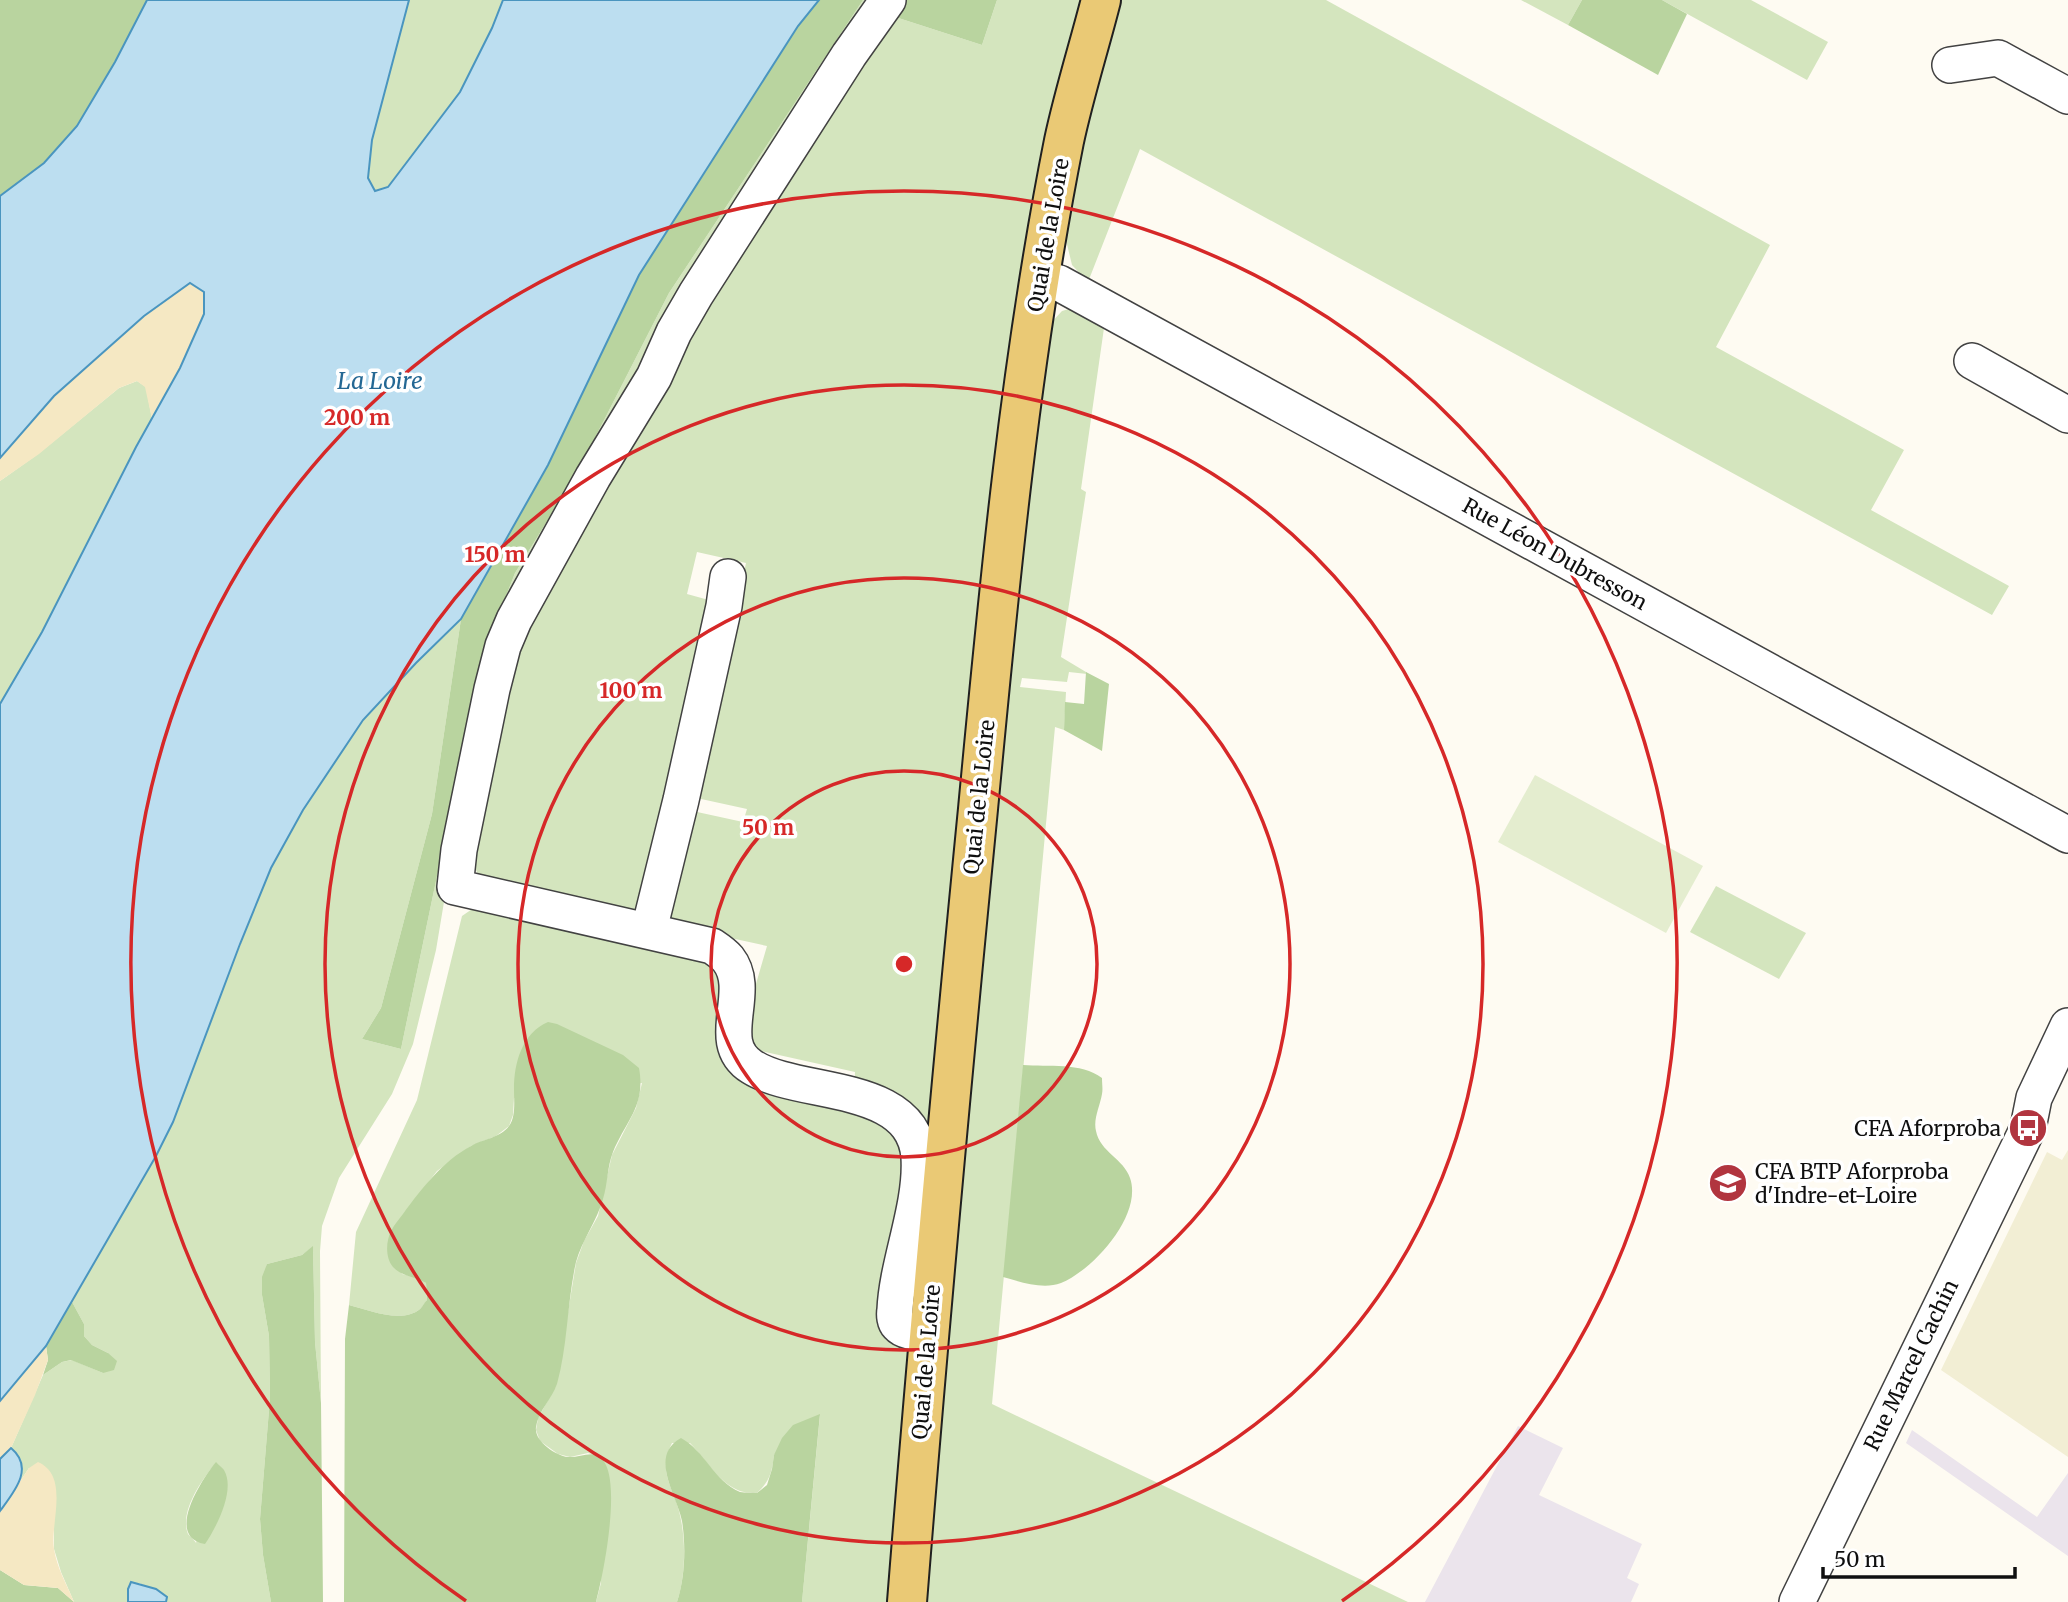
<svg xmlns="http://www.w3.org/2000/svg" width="2068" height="1602" viewBox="0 0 2068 1602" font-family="Merriweather,serif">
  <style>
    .industrial { fill: #ebe4ec }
    .farmland { fill: #f2eed4 }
    .green { fill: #d4e5be; fill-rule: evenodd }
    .forest { fill: #b9d49f }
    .sand { fill: #f5e8c3 }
    .pitch { fill: #e4edcf }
    .water { fill: #bcdef0; stroke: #4a95bf; stroke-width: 2 }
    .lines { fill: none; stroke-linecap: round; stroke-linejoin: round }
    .minor-casing { stroke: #424242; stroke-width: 38 }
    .major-casing { stroke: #202020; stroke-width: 42 }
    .minor { stroke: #fff; stroke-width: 35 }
    .major { stroke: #eac975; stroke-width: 38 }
    .ring { fill: none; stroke: #d62828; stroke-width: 3.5 }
    .labels { text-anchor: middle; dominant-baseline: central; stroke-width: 7; stroke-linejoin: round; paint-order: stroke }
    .street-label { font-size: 21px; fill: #0f0f0f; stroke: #fff }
    .poi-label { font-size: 21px; fill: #0f0f0f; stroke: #fff; text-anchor: end }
    .water-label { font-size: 23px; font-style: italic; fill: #246894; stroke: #fff }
    .centre { fill: #d62828; stroke: #fff; stroke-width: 3.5 }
    .ring-label { font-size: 21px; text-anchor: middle; font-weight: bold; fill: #d62828; stroke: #fff; stroke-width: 7; stroke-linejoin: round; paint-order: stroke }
  </style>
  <rect width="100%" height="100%" fill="#fefbf2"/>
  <g class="industrial">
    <path d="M1518,1426L1563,1448L1539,1495L1642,1544L1627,1578L1639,1584L1631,1602H1425Z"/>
    <path d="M1912,1430L2037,1517L2068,1473V1556L1906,1443Z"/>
  </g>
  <path class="farmland" d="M2068,1150V1457L1941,1370L2047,1152L2062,1160Z"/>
  <g class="green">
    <path d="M409,0H503L492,28L460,92L388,187L374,191L368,178L372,140Z"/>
    <path d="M863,0H881L518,600L450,866L436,950L413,1044L392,1094L339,1178L322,1226L320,1251L321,1403L315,1342L313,1247L302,1255L267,1264L262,1295L269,1336L270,1398L260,1519L263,1555L271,1602H166L167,1597L164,1594L139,1583L129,1584L128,1602H74L61,1572L54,1549V1524L29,1468L21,1480C22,1464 24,1459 11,1448L43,1375L62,1362L72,1360L103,1373L108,1353L92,1345L84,1336V1324L71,1300L156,1156L271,868L303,810L363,720L416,663L461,619L432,814L381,1008L362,1039L401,1049L483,655L515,573L577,473L669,293ZM216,1463L196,1543C196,1542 189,1535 188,1534C179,1512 202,1479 216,1463Z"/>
    <path d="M997,0H1085L935,1120L924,1149L854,1090L855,1072L738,1046L767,946L662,923L688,810L743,822L747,809L692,797L746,563L697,552L687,594L716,602L645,923L484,886L468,854L511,657L683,348L886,14L982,45Z"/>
    <path d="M1120,0H1326L1770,245L1716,347L1904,450L1871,510L2009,586L1992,615L1140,149L1088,282L1072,265L1065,236L1080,151Z"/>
    <path d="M1521,0H1582L1568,25Z"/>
    <path d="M1662,0H1751L1828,42L1807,80Z"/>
    <path d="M1072,308L1105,321L1081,489L1086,492L1061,657L1086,672L1087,674L1069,672L1067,682L1022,678L1020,687L1066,692L1064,730L1055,727L992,1404L1408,1602H926L999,735L1050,324L1062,311Z"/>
    <path d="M137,381L146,387L152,419L42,632L0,704V481L38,454L119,388Z"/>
    <path d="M1716,886L1806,933L1779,979L1690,932Z"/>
    <path d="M478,905L717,959L730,1046L900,1128L910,1341L893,1602H802L820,1415L774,1455C772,1472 770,1481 757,1493C752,1492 745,1493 740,1491C719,1483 705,1459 690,1443H672C656,1474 676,1489 681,1520C686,1545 685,1578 677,1602H596L601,1583L597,1456L588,1453L570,1457L558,1454L540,1441L536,1430L538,1418L556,1386L576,1263L584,1241L598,1216L612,1155L636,1108L642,1083L514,1098L513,1115L509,1126L496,1136L471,1146L437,1171L391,1231L402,1274L419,1278L426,1283L427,1300C425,1303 423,1306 420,1309C402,1324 368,1310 349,1305L356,1232L417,1100L462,916Z"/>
  </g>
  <g class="forest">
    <path d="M0,0H147L115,62L77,126L44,163L0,196Z"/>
    <path d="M819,0H863L669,293L577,473L515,573L483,655L401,1049L362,1039L381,1008L432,814L461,619L548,465L639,275L798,26Z"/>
    <path d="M896,0H997L982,45L886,14Z"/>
    <path d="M1582,0H1662L1687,14L1658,75L1568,25Z"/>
    <path d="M1086,672L1109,684L1102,751L1064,730L1065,702L1084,704Z"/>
    <path d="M548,1022L557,1024L623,1055L639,1068C646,1106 626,1120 613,1152C607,1167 608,1183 603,1199C597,1221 582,1240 576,1262C567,1302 568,1344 557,1384C552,1399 538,1411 536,1427C534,1441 555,1455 568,1457C582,1458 597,1446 606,1465C619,1493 604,1572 596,1602H344L345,1339L349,1305C368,1310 402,1324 420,1309C423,1306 424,1303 427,1300L426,1283C415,1276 402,1277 393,1267C385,1258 386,1241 391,1231C394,1225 399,1219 403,1214C422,1188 443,1161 471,1146C483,1139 500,1138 509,1126C516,1117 514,1100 514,1089C514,1063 522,1033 548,1022Z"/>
    <path d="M1023,1065C1048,1067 1081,1062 1102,1078C1102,1084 1103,1089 1102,1094C1100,1106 1093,1119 1096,1131C1100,1152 1124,1159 1130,1178C1143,1215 1093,1270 1061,1283C1043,1290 1021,1282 1003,1277Z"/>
    <path d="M313,1246L315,1342L321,1403L323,1602H271L263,1555L260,1519L270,1398L269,1336L262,1295V1277L267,1264L302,1255Z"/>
    <path d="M71,1300L84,1324V1336L92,1345L108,1353L117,1361L114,1370L103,1373L71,1360L62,1362L43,1375L48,1360L46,1346Z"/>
    <path d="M820,1414L802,1602H677C685,1578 686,1546 682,1521C677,1495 648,1456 681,1438C705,1451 714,1481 740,1492C745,1493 752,1492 757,1493L767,1485L772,1469L774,1455L782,1438L793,1425Z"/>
    <path d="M216,1462C218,1465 222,1467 224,1470C236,1490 216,1528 205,1544C164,1537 202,1479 216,1462Z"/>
    <path d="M0,1570L24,1585L58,1588L74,1602H0Z"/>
  </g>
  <g class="sand">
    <path d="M190,283L204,292V314L180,368L152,419L145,387L137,381L119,388L39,454L0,481V458L54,396L144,316Z"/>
    <path d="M46,1346L48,1360L35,1395L11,1448L0,1459V1401Z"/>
    <path d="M38,1462C70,1476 50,1523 54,1549C57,1568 67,1585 74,1602L58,1588L24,1585L0,1570V1511L29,1468Z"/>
  </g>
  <path class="pitch" d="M1535,775L1703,866L1666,933L1498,842Z"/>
  <g class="water">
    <path d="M147,0H409L372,140L368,178L375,191L388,187L460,92L492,28L503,0H819L798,26L639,275L548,465L461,619L416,663L363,720L303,810L271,868L240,944L173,1122L156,1156L46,1346L0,1401V704L42,632L136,447L180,368L204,314V292L190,283L144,316L54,396L0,458V196L44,163L77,126L115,62Z"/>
    <path d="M11,1448C35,1468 14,1492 0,1511V1459Z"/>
    <path d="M131,1582L156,1589L167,1597L166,1602H128V1589Z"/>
  </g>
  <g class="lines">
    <g class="minor-casing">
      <g id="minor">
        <path d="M888,0L849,55L696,294L674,332L654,377L593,477L514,620L503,646L492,689L459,850L455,887L712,946C718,950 724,954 728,959C754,992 712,1042 752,1067C799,1097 913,1081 919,1157C922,1207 897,1262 895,1310C894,1315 895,1322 898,1325C905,1333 919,1332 928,1333"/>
        <path d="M1950,65L1998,58L2068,96"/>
        <path d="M1040,278L1059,283L2068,835"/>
        <path d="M1972,361L2068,415"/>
        <path d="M649,930L681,800L724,606L728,577"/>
        <path d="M1797,1602L2028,1128L2034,1098L2068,1026"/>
      </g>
    </g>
    <g class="major-casing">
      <path id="major" d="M907,1602C928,1338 952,1074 978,809C999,586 1020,362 1064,141C1074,94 1089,47 1101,0"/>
    </g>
    <use href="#minor" class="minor"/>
    <use href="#major" class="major"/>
  </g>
  <g class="ring">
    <circle cx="904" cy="964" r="193"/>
    <circle cx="904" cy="964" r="386"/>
    <circle cx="904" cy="964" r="579"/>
    <path d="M466 1601A773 773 0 1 1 1342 1601"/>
  </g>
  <defs>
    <g id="bus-disc" transform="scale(2.0125)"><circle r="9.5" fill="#b1353f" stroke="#fff"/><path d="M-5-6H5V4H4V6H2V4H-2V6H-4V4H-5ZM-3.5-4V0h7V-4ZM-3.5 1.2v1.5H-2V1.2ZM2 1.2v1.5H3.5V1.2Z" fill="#fff"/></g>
    <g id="university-disc" transform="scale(2.0125)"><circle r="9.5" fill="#b1353f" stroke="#fff"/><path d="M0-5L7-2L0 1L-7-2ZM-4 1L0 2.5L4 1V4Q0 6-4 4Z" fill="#fff"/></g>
  </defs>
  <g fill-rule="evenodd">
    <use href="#bus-disc" x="2028" y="1128"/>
    <use href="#university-disc" x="1728" y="1183"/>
  </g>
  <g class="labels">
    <g class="street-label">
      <text transform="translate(1048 235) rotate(-80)">Quai de la Loire</text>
      <text transform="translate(1555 554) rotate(29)">Rue Léon Dubresson</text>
      <text transform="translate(979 797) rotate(-84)">Quai de la Loire</text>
      <text transform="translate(926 1362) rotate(-85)">Quai de la Loire</text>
      <text transform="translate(1911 1365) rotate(-64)">Rue Marcel Cachin</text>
    </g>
    <g class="poi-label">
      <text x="2001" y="1128">CFA Aforproba</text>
      <text x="1755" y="1171" text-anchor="start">CFA BTP Aforproba<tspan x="1755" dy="24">d'Indre-et-Loire</tspan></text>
    </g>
    <g class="water-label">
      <text x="380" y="380">La Loire</text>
    </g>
  </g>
  <circle cx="904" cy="964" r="10" class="centre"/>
  <g class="ring-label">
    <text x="357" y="425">200 m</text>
    <text x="495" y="562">150 m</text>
    <text x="631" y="698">100 m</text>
    <text x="768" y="835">50 m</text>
  </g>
  <path d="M1823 1567v10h192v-10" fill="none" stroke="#0f0f0f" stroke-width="3.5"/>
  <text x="1834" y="1567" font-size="21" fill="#0f0f0f" stroke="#ffffff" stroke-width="5" paint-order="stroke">50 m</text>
</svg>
